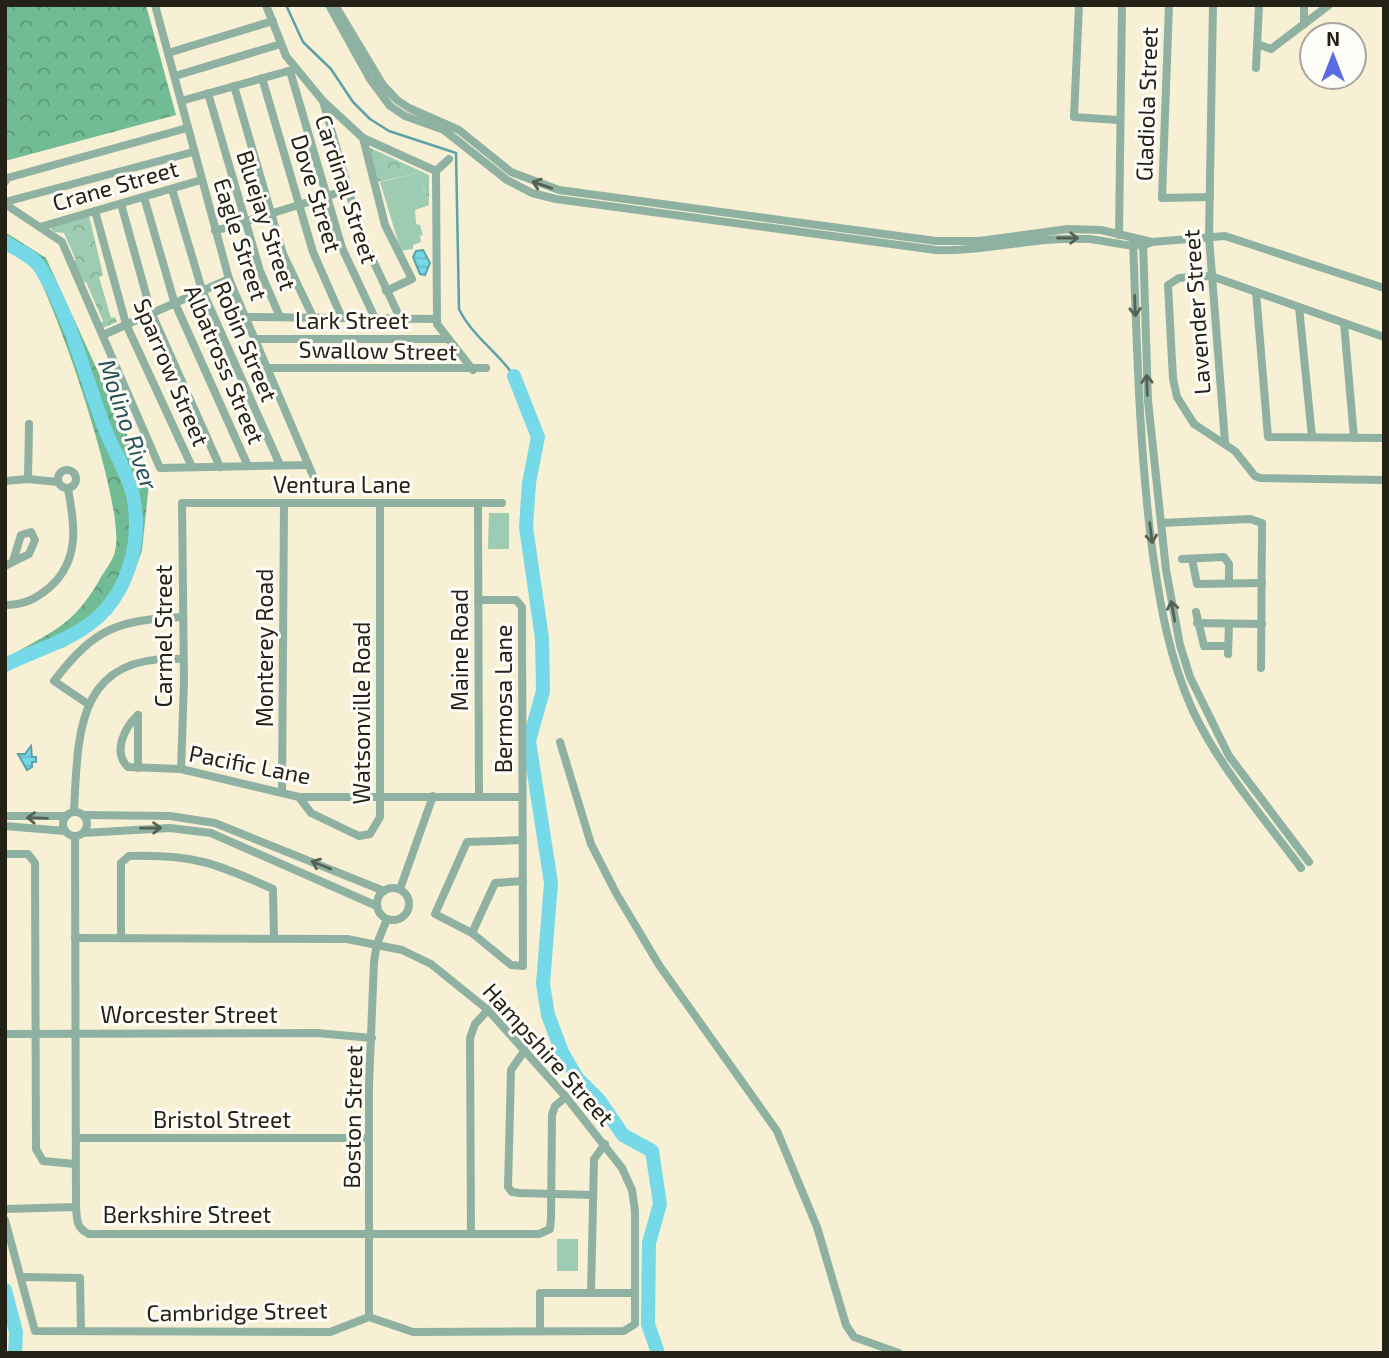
<svg xmlns="http://www.w3.org/2000/svg" width="1389" height="1358" viewBox="0 0 1389 1358" font-family="'Exo 2',sans-serif">
  <style>
    .grass { fill: #9dccb2 }
    .forest { fill: url(#forest-crowns) }
    .park { fill: url(#park-crowns) }
    .water { fill: url(#water-rules); stroke: #5da2a9; stroke-width: 2 }
    .lines { fill: none; stroke-linecap: round; stroke-linejoin: round }
    .stream { stroke: #5da2a9; stroke-width: 2.5 }
    .river { stroke: #75d9e7; stroke-width: 14 }
    .minor { stroke: #8eb1a2; stroke-width: 8 }
    .oneway { stroke: #546256 }
    .labels { text-anchor: middle; dominant-baseline: central; stroke-width: 6; stroke-linejoin: round; paint-order: stroke }
    .street-label { font-size: 23px; fill: #242117; stroke: #fefdf8 }
    .water-label { font-size: 24px; font-style: italic; fill: #255258; stroke: #fefdf8 }
  </style>
  <defs>
    <pattern id="forest-crowns" width="20" height="18" patternUnits="userSpaceOnUse" patternTransform="scale(1.75)"><rect width="20" height="18" fill="#71bc95"/><path d="M2 6a3 3 0 1 1 6 0M12 15a3 3 0 1 1 6 0" fill="none" stroke="#5d9879"/></pattern>
    <pattern id="park-crowns" width="20" height="18" patternUnits="userSpaceOnUse" patternTransform="scale(1.75)"><rect width="20" height="18" fill="#9dccb2"/><path d="M2 6a3 3 0 1 1 6 0M12 15a3 3 0 1 1 6 0" fill="none" stroke="#87af98"/></pattern>
    <pattern id="water-rules" width="6" height="5" patternUnits="userSpaceOnUse" patternTransform="scale(1.75)"><rect width="6" height="5" fill="#75d9e7"/><path d="M0 2.5h6" fill="none" stroke="#65bac5"/></pattern>
  </defs>
  <rect width="100%" height="100%" fill="#f7f0d4"/>
  <g class="grass">
    <path d="M419,173L429,205L415,210L416,224L420,225L423,235L420,236L421,242L413,245V249L401,251L380,182Z"/>
    <path d="M489,513H509V549H488Z"/>
    <rect x="557" y="1239" width="21" height="32"/>
  </g>
  <g class="forest">
    <path d="M5,5H146L176,115L5,161Z"/>
    <path d="M5,232L46,258L149,483L142,551L128,588L111,614L65,647L21,662L5,672V659C51,631 72,628 100,579C105,570 113,561 115,551C127,509 56,303 31,263C26,256 13,251 5,246Z"/>
  </g>
  <g class="park">
    <path d="M366,146L429,175V204L419,173L377,182Z"/>
    <path d="M88,211L103,275L99,277L111,318L115,317L117,322L100,329L98,325L103,321L86,282L80,283L71,262L76,260L64,233L54,232L47,224Z"/>
  </g>
  <g class="water">
    <path d="M423,250L430,263L425,275L420,274L413,257L416,251Z"/>
    <path d="M31,746L32,757H36V762H32V767L27,770L18,754H25Z"/>
  </g>
  <g class="lines">
    <path class="stream" d="M286,5L303,42L331,69L353,102L370,119L389,131L456,153L459,309C472,336 497,351 514,376"/>
    <g class="river">
      <path d="M5,242C15,249 33,256 40,267C72,318 85,379 107,434C117,458 133,482 135,508C139,540 131,574 113,600C88,637 43,646 5,665"/>
      <path d="M514,376L538,437L529,483L526,527L542,638L543,691L529,741L551,883L543,984L548,1015L562,1052L577,1078L599,1100L623,1135L652,1151L660,1204L649,1243L648,1324L658,1353"/>
      <path d="M5,1290L16,1332L15,1353"/>
    </g>
    <g class="minor">
      <path d="M155,5L229,279L314,478"/>
      <path d="M266,5L286,56L323,101L363,138L436,171L437,324L473,370"/>
      <path d="M329,5L370,79L390,106L405,116L444,130L507,180L532,193L556,199L936,250C987,252 1037,236 1088,239C1108,240 1135,251 1152,242"/>
      <path d="M335,5L383,85L397,100L409,108L459,130L511,172L559,190L936,241H979L1068,229L1101,230L1152,242L1225,236L1384,288"/>
      <path d="M1079,5L1074,117L1118,120"/>
      <path d="M1169,5L1162,198L1210,197"/>
      <path d="M1213,5L1209,237L1225,442"/>
      <path d="M1304,24V5"/>
      <path d="M1257,44L1271,49L1329,5"/>
      <path d="M168,53L273,21"/>
      <path d="M1256,68L1259,5"/>
      <path d="M290,71L342,248L375,318"/>
      <path d="M175,76L281,44"/>
      <path d="M262,78L313,252L342,318"/>
      <path d="M234,86L283,254L313,317"/>
      <path d="M208,93L260,271L280,317"/>
      <path d="M181,101L292,70"/>
      <path d="M323,101L362,237L400,318"/>
      <path d="M363,138L385,225L412,279L386,291"/>
      <path d="M436,171L449,159"/>
      <path d="M5,182L7,178L187,128"/>
      <path d="M172,189L202,290L280,465"/>
      <path d="M144,197L174,301L248,466"/>
      <path d="M5,202L193,152"/>
      <path d="M5,204L62,242L160,468L308,465"/>
      <path d="M121,204L151,312L220,467"/>
      <path d="M95,211L126,324L192,467"/>
      <path d="M40,227L201,180"/>
      <path d="M215,231L347,190"/>
      <path d="M1119,235L1122,5"/>
      <path d="M1133,241C1137,344 1139,446 1152,548C1160,605 1169,658 1193,711C1220,768 1264,818 1301,868"/>
      <path d="M1143,242L1148,401L1166,570L1180,645L1190,677L1229,756L1309,862"/>
      <path d="M1256,292L1268,437L1384,438"/>
      <path d="M1299,307L1312,437"/>
      <path d="M247,317L436,319"/>
      <path d="M1344,323L1354,438"/>
      <path d="M103,335L229,279"/>
      <path d="M1384,337L1211,276L1179,278L1168,285L1173,379L1177,397L1194,424L1235,451L1255,476L1260,478L1384,480"/>
      <path d="M257,339H448"/>
      <path d="M268,368H486"/>
      <circle cx="67" cy="479" r="9"/>
      <path d="M28,479L29,424"/>
      <path d="M5,481L28,479L58,482"/>
      <path d="M478,503L479,797"/>
      <path d="M1161,523L1250,519L1262,523L1261,668"/>
      <path d="M1182,559L1224,557L1229,564V583"/>
      <path d="M1192,559L1197,584L1262,583"/>
      <path d="M5,566L29,554L35,540L31,532L21,535L13,561"/>
      <path d="M478,600H516L522,607L523,966L511,965L472,933L435,914L467,842L523,840"/>
      <path d="M5,605C24,605 36,599 50,587C80,560 75,525 68,489"/>
      <path d="M1196,612L1204,646H1228"/>
      <path d="M1197,623L1262,624"/>
      <path d="M1228,654L1229,624"/>
      <path d="M88,704L54,681C94,629 116,620 182,617"/>
      <path d="M138,715C125,727 112,752 128,767L181,769L299,797H522"/>
      <path d="M138,715V768"/>
      <path d="M560,742L591,844L616,893L659,965L777,1131L817,1227L846,1325L854,1337L899,1353"/>
      <path d="M181,769L184,682L182,503H502"/>
      <path d="M282,793L284,503"/>
      <path d="M299,797L311,813L359,836L370,834L380,817V503"/>
      <path d="M74,812C78,733 76,654 181,659"/>
      <circle cx="75" cy="824" r="12"/>
      <path d="M83,815L170,816L215,823L384,891"/>
      <path d="M5,816H66"/>
      <path d="M5,826L65,831"/>
      <path d="M83,833L170,828L211,833L377,906"/>
      <path d="M75,836L76,1207C77,1220 76,1228 89,1234H539L550,1229L551,1219L552,1115L555,1106L566,1097"/>
      <path d="M5,854H28L35,863L36,1149L43,1161L75,1164"/>
      <circle cx="393" cy="904" r="16"/>
      <path d="M400,889L433,796"/>
      <path d="M472,933L495,883L523,881"/>
      <path d="M121,938V863L129,856C192,854 216,863 273,889L274,937"/>
      <path d="M5,1034L317,1033L372,1038"/>
      <path d="M525,1050L511,1070L508,1187L512,1192L520,1193L592,1195"/>
      <path d="M76,1138H369"/>
      <path d="M5,1209L76,1207"/>
      <path d="M5,1220L35,1331L330,1332L369,1317L413,1332L624,1331L635,1324V1211L632,1190L622,1168L566,1097L488,1010L431,964L402,950L347,939L75,938"/>
      <path d="M471,1234L470,1038L475,1024L488,1010"/>
      <path d="M22,1277L80,1278L81,1331"/>
      <path d="M591,1293L594,1159L605,1144"/>
      <path d="M369,1317V1085L374,961L377,944L387,919"/>
      <path d="M540,1331V1293H635"/>
    </g>
  </g>
  <defs><path id="oneway-shaft" d="M-6 0H5M1.5-3L5.5 0L1.5 3" fill="none" stroke-width="1.6" stroke-linecap="round" stroke-linejoin="round" transform="scale(1.75)"/></defs>
  <g class="oneway">
    <use href="#oneway-shaft" transform="translate(542 185) rotate(-161)"/>
    <use href="#oneway-shaft" transform="translate(1068 238)"/>
    <use href="#oneway-shaft" transform="translate(1135 306) rotate(88)"/>
    <use href="#oneway-shaft" transform="translate(1147 385) rotate(-92)"/>
    <use href="#oneway-shaft" transform="translate(1151 533) rotate(83)"/>
    <use href="#oneway-shaft" transform="translate(1173 611) rotate(-100)"/>
    <use href="#oneway-shaft" transform="translate(37 818) rotate(-178)"/>
    <use href="#oneway-shaft" transform="translate(151 828) rotate(-1)"/>
    <use href="#oneway-shaft" transform="translate(321 865) rotate(-158)"/>
  </g>
  <g class="labels">
    <g class="street-label">
      <text transform="translate(1146 104) rotate(-88)">Gladiola Street</text>
      <text transform="translate(115 185) rotate(-16)">Crane Street</text>
      <text transform="translate(347 189) rotate(72)">Cardinal Street</text>
      <text transform="translate(317 193) rotate(73)">Dove Street</text>
      <text transform="translate(267 220) rotate(72)">Bluejay Street</text>
      <text transform="translate(241 239) rotate(72)">Eagle Street</text>
      <text transform="translate(1196 312) rotate(-94)">Lavender Street</text>
      <text x="352" y="320">Lark Street</text>
      <text transform="translate(246 341) rotate(67)">Robin Street</text>
      <text transform="translate(378 350) rotate(1)">Swallow Street</text>
      <text transform="translate(225 364) rotate(67)">Albatross Street</text>
      <text transform="translate(172 372) rotate(67)">Sparrow Street</text>
      <text x="342" y="484">Ventura Lane</text>
      <text transform="translate(163 636) rotate(-90)">Carmel Street</text>
      <text transform="translate(264 648) rotate(-90)">Monterey Road</text>
      <text transform="translate(459 650) rotate(-90)">Maine Road</text>
      <text transform="translate(503 699) rotate(-90)">Bermosa Lane</text>
      <text transform="translate(361 713) rotate(-90)">Watsonville Road</text>
      <text transform="translate(250 764) rotate(11)">Pacific Lane</text>
      <text x="189" y="1014">Worcester Street</text>
      <text transform="translate(549 1054) rotate(48)">Hampshire Street</text>
      <text transform="translate(352 1117) rotate(-89)">Boston Street</text>
      <text x="222" y="1119">Bristol Street</text>
      <text x="187" y="1214">Berkshire Street</text>
      <text transform="translate(237 1311) rotate(-1)">Cambridge Street</text>
    </g>
    <g class="water-label">
      <text transform="translate(129 424) rotate(71)">Molino River</text>
    </g>
  </g>
  <rect width="1389" height="1358" fill="none" stroke="#242117" stroke-width="14"/>
  <g transform="translate(1333 56)"><circle r="33" fill="#fefdf8" stroke="#a7a59e" stroke-width="2"/>
  <path d="M0-5L12 26L0 18L-12 26Z" fill="#5b6ce3"/>
  <text y="-10" font-size="19" font-weight="bold" text-anchor="middle" fill="#242117">N</text>
  </g>
</svg>
